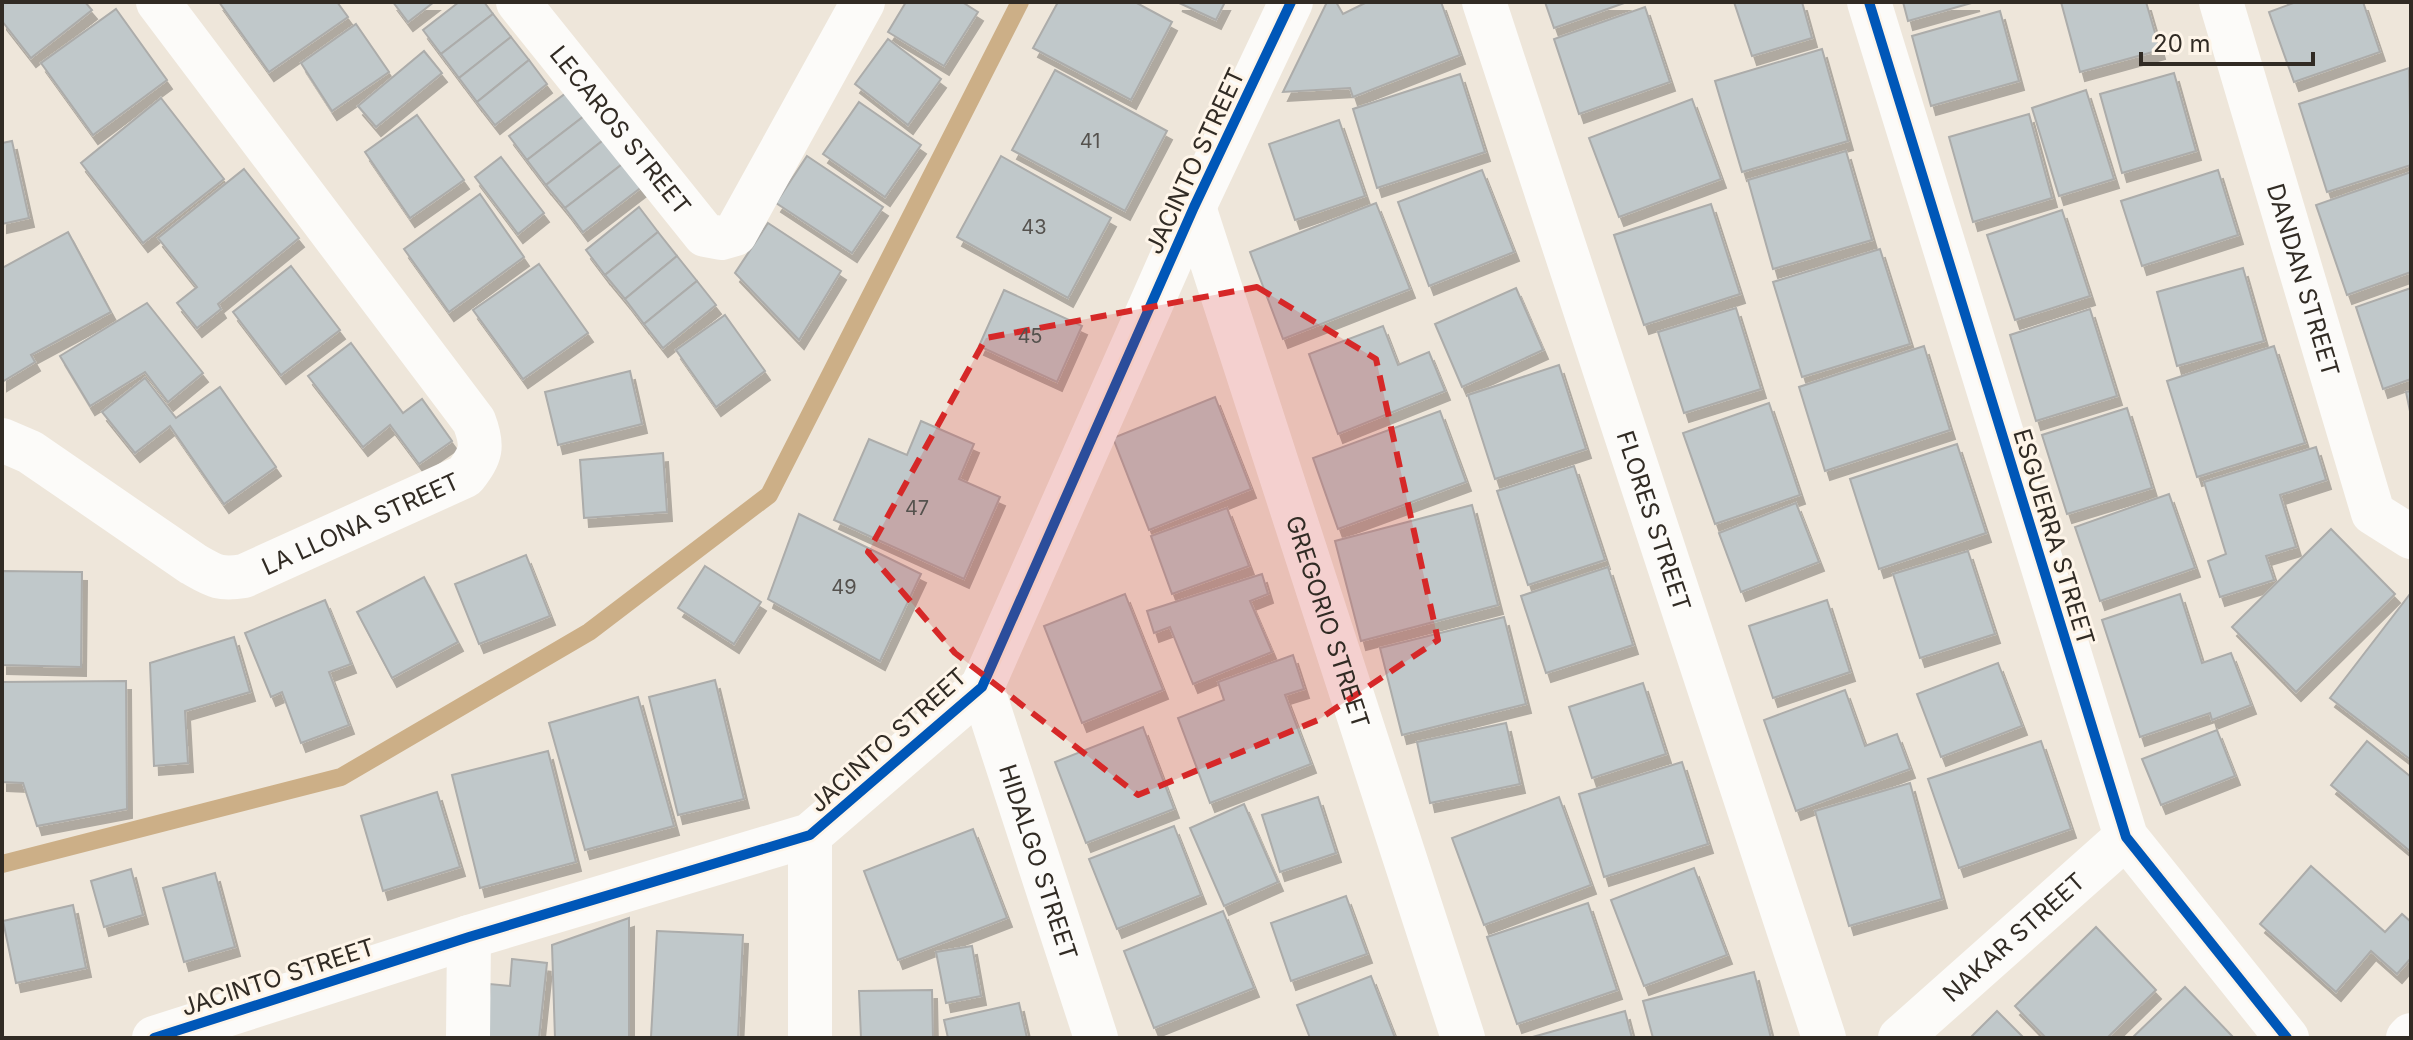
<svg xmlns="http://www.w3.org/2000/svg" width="2413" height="1040" viewBox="0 0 2413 1040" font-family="Inter,sans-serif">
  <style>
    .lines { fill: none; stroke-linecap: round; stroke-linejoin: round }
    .stream { stroke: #ccaf87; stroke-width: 18 }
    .building { fill: #c0c8ca; stroke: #acacaa; stroke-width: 2; filter: url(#shadow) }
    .minor { stroke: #fcfbf9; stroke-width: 44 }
    .cycleway-casing { stroke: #fef5e9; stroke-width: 15 }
    .cycleway { stroke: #0057b8; stroke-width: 10 }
    .marked { fill: #d62828; fill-opacity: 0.2; stroke: #d62828; stroke-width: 6; stroke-dasharray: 16 10; stroke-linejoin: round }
    .labels { text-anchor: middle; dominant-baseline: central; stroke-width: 6; stroke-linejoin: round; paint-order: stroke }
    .number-label { font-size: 20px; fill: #55524e }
    .street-label { font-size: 24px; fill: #312b24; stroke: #fef5e9 }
  </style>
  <defs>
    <filter id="shadow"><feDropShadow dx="5" dy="9" stdDeviation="0" flood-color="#0004"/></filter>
  </defs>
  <rect width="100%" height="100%" fill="#eee6da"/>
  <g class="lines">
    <path class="stream" d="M2,864L341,777L589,632L769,495L1020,2"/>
  </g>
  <g class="building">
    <path d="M2,2H85L92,10L31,58L2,21Z"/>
    <path d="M219,2H337L348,17L269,72Z"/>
    <path d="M393,2H434L408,22Z"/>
    <path d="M459,2H484L493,14L441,54L423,30Z"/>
    <path d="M906,2H962L978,12L944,66L888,32Z"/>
    <path d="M1058,2H1135L1172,22L1131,100L1033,48Z"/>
    <path d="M1177,2H1225L1216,20Z"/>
    <path d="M1327,2H1336L1343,14L1367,2H1441L1460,55L1353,97L1350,88L1283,92Z"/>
    <path d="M1545,2H1627L1554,28Z"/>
    <path d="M1734,2H1802L1812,38L1752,56Z"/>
    <path d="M1903,2H1975L1908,21Z"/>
    <path d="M2061,2H2146L2160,50L2080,72Z"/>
    <path d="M2296,2H2363L2380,52L2294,82L2269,12Z"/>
    <path d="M1645,7L1670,82L1579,114L1554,39Z"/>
    <path d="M116,9L167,80L93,135L41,63Z"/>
    <path d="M2000,11L2019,81L1931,106L1912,36Z"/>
    <path d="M493,14L511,37L459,78L441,54Z"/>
    <path d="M356,24L389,72L332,111L301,63Z"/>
    <path d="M511,37L529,60L477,102L459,78Z"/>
    <path d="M888,39L941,79L908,125L855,84Z"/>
    <path d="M1822,49L1848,141L1742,172L1715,81Z"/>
    <path d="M424,51L442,73L376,127L358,106Z"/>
    <path d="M529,60L547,84L495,125L477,102Z"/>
    <path d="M2409,68L2411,165L2327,192L2299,104Z"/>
    <path d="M1055,70L1167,131L1125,211L1012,150Z"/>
    <path d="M2174,73L2196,151L2122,173L2100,94Z"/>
    <path d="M1460,74L1485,152L1377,188L1353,109Z"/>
    <path d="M570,90L588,113L527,160L509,136Z"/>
    <path d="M2086,90L2114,179L2059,196L2032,108Z"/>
    <path d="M161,98L224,179L143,243L81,163Z"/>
    <path d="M1692,99L1721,179L1619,217L1589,138Z"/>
    <path d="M859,102L921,145L885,197L823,154Z"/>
    <path d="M588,113L606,138L546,185L527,160Z"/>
    <path d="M2029,114L2052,198L1973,222L1949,137Z"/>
    <path d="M417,115L464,180L410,218L365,152Z"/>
    <path d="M1339,120L1365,196L1295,220L1269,144Z"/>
    <path d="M606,138L625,162L565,208L546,185Z"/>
    <path d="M12,141L29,218L2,224V143Z"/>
    <path d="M1846,151L1872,240L1773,269L1748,180Z"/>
    <path d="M807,156L883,207L852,253L776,203Z"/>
    <path d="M1001,156L1111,218L1068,298L957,237Z"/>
    <path d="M501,157L544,213L518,234L475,177Z"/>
    <path d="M625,162L643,186L583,232L565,208Z"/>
    <path d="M244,169L299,238L218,304L221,309L197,328L177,303L197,287L158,238Z"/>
    <path d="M1482,170L1514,252L1429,286L1398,202Z"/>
    <path d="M2218,170L2238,235L2142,266L2121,201Z"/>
    <path d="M2411,172V272L2347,295L2316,205Z"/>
    <path d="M480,194L524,257L449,312L404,249Z"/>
    <path d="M1376,203L1410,289L1283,339L1250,252Z"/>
    <path d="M1711,204L1740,294L1644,325L1614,235Z"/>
    <path d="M639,207L658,232L605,275L586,250Z"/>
    <path d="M2062,210L2090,296L2015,320L1987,235Z"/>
    <path d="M768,223L841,271L799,340L735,273Z"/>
    <path d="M68,232L111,312L31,355L35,362L2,382V268Z"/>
    <path d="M658,232L677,256L625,299L605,275Z"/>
    <path d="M1880,249L1910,344L1802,377L1773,282Z"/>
    <path d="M677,256L697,281L644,324L625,299Z"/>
    <path d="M539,264L588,333L523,379L473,310Z"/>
    <path d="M291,266L340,330L281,375L233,312Z"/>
    <path d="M2243,268L2264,341L2177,366L2157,292Z"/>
    <path d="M697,281L716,305L663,348L644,324Z"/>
    <path d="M1516,288L1543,350L1462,387L1435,324Z"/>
    <path d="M2411,288V379L2383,389L2356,307Z"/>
    <path d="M1004,290L1082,326L1057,382L979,346Z"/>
    <path d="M147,303L203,373L168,402L145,372L90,406L60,356Z"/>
    <path d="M1736,308L1761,389L1684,413L1658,332Z"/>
    <path d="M2090,309L2117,396L2036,421L2010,335Z"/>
    <path d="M725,315L765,371L716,407L676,350Z"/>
    <path d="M1383,326L1398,365L1429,352L1445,391L1338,434L1309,354Z"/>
    <path d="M351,343L403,413L422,399L452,441L419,464L390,425L363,447L308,376Z"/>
    <path d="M1924,346L1950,430L1825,471L1799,387Z"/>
    <path d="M2274,346L2305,443L2197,477L2167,381Z"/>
    <path d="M1559,365L1586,449L1495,479L1468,395Z"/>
    <path d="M630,371L642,424L558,445L545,392Z"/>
    <path d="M145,378L176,418L220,387L276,467L224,504L170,426L135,453L102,412Z"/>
    <path d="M2411,391V416L2406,392Z"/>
    <path d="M1215,397L1251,489L1149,530L1113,438Z"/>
    <path d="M1769,403L1800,495L1715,524L1683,433Z"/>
    <path d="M2127,408L2152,488L2067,514L2042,435Z"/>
    <path d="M1440,411L1466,482L1338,529L1313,458Z"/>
    <path d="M921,421L974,444L959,479L1000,497L964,579L834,520L869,439L907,455Z"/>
    <path d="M1957,444L1986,533L1879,569L1850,479Z"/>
    <path d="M2316,447L2326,480L2280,495L2296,547L2266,556L2274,580L2220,597L2208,561L2226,554L2204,482Z"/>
    <path d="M663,453L667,512L584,518L580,460Z"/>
    <path d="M1574,466L1605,560L1528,585L1497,491Z"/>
    <path d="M2169,494L2195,568L2100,601L2075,527Z"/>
    <path d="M1796,503L1819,562L1741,592L1719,533Z"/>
    <path d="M1472,505L1498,605L1361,641L1335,541Z"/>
    <path d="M1227,508L1249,566L1172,594L1151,536Z"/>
    <path d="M799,514L921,574L880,661L768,599Z"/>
    <path d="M2331,529L2395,594L2296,692L2232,627Z"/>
    <path d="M1968,551L1995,634L1920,658L1893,574Z"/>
    <path d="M526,555L550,616L479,644L455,584Z"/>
    <path d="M705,566L761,602L734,644L678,608Z"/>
    <path d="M1608,567L1633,645L1546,673L1521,596Z"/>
    <path d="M2,571L82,572L81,667L2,665Z"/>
    <path d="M1262,574L1268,594L1250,601L1272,652L1193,684L1170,627L1154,633L1147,611Z"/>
    <path d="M424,577L458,642L392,678L357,612Z"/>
    <path d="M1125,594L1163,690L1082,723L1044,626Z"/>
    <path d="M2180,594L2202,663L2231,653L2251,705L2212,720L2210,713L2140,737L2102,620Z"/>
    <path d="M2410,594L2411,595V760L2330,698Z"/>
    <path d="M325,600L351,664L329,672L349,725L301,743L282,692L271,697L245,633Z"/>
    <path d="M1827,600L1850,672L1773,698L1749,626Z"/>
    <path d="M1504,617L1526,704L1402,735L1380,648Z"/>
    <path d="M234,637L250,692L185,711L188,763L154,766L150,663Z"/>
    <path d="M1293,655L1304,689L1285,695L1311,764L1210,803L1178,718L1224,700L1218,682Z"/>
    <path d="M1998,663L2022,726L1941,757L1917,694Z"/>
    <path d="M715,680L744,799L678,815L649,697Z"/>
    <path d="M126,681L127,809L37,826L23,783L2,782V682Z"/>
    <path d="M1643,683L1666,754L1592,778L1569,707Z"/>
    <path d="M1845,690L1865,746L1897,734L1910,769L1796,811L1764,720Z"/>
    <path d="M638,697L674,826L585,850L549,723Z"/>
    <path d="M1506,723L1520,784L1430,803L1417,742Z"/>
    <path d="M1143,727L1174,809L1086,843L1055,762Z"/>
    <path d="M2217,730L2235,776L2161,805L2142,759Z"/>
    <path d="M2041,741L2071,829L1959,868L1928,779Z"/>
    <path d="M2367,741L2411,777V852L2331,785Z"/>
    <path d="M548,751L576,862L480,888L452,775Z"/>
    <path d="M1682,762L1708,844L1604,877L1579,794Z"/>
    <path d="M1910,783L1942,899L1849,926L1815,811Z"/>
    <path d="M437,792L460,867L383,891L361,816Z"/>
    <path d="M1318,797L1336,853L1280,872L1262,815Z"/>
    <path d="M1559,797L1591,885L1484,925L1452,838Z"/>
    <path d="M1244,804L1278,882L1224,906L1190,828Z"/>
    <path d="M1174,826L1201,895L1117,929L1089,859Z"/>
    <path d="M973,829L1007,918L898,960L864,871Z"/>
    <path d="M2311,866L2385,932L2402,914L2411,922V958L2397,974L2371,951L2336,992L2260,924Z"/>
    <path d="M1694,868L1727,955L1644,986L1611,900Z"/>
    <path d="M131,869L143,915L104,927L91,881Z"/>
    <path d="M215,873L235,947L184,962L163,888Z"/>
    <path d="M1346,896L1367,954L1291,981L1271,923Z"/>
    <path d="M1588,903L1617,990L1517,1024L1487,937Z"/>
    <path d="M73,905L86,968L16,983L3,921Z"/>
    <path d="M1223,911L1254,988L1154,1028L1124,951Z"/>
    <path d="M629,918V1038H555L552,945Z"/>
    <path d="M2096,927L2156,990L2107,1038H2046L2015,1006Z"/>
    <path d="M657,931L743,935L738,1038L651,1037Z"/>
    <path d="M972,946L981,996L946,1003L936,952Z"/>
    <path d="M512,959L547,963L539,1038H486L490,984L510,986Z"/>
    <path d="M1754,972L1771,1038H1653L1643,1001Z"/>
    <path d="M1371,976L1395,1038H1310L1297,1005Z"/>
    <path d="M2185,987L2234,1038H2132Z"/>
    <path d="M932,990L933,1038H861L859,991Z"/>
    <path d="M1019,1003L1027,1038H948L944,1020Z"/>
    <path d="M1625,1011L1632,1038H1529Z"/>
    <path d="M1997,1011L2024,1038H1970Z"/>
  </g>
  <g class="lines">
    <g class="minor">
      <path id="s1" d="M518,2L705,235L721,238L735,234L863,2"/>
      <path id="s2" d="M1484,2L1824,1038"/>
      <path d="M1869,2L2126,837L2287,1038"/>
      <path id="s3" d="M2221,2L2373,513L2411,537"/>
      <path id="s4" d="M1194,207L1463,1038"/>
      <path id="s5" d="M2,440L30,452L193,564C214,576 219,580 244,576L465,476C481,455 484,447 474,421L158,2"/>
      <path id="s6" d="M982,687L1096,1038"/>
      <path d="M810,835V1038"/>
      <path d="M154,1038L469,937L810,835L982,687L1194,207L1291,2"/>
      <path d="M468,1038L469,937"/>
      <path id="s7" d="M1900,1038L2126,837"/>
      <path d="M2408,1038L2411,1035"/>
    </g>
    <g class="cycleway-casing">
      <g id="cycleway">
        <path d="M1869,2L2126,837L2287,1038"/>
        <path d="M154,1038L469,937L810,835L982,687L1194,207L1291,2"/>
      </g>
    </g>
    <use href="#cycleway" class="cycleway"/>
  </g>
  <path class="marked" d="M1257,287L1376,359L1438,640L1318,720L1138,795L955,653L868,552L986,338Z"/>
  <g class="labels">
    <g class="number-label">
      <text x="1090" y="141">41</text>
      <text x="1034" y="227">43</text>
      <text x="1030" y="336">45</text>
      <text x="917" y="508">47</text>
      <text x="844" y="587">49</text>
    </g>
    <g class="street-label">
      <text stroke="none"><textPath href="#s1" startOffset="164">LECAROS STREET</textPath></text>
      <text transform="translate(1195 161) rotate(-65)">JACINTO STREET</text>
      <text stroke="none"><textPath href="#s3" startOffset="290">DANDAN STREET</textPath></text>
      <text stroke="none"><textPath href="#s2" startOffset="546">FLORES STREET</textPath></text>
      <text stroke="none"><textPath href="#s5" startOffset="410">LA LLONA STREET</textPath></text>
      <text transform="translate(2054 537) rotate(73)">ESGUERRA STREET</text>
      <text stroke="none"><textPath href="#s4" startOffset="436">GREGORIO STREET</textPath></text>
      <text transform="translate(888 740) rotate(-42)">JACINTO STREET</text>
      <text stroke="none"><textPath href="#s6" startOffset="184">HIDALGO STREET</textPath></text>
      <text stroke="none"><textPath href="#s7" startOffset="152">NAKAR STREET</textPath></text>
      <text transform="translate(278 977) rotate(-18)">JACINTO STREET</text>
    </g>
  </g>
  <rect width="2413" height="1040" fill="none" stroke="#312b24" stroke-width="8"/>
  <path d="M2141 52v12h172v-12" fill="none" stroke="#312b24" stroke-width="4"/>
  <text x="2153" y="52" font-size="24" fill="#312b24" stroke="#fef5e9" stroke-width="6" paint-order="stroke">20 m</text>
</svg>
